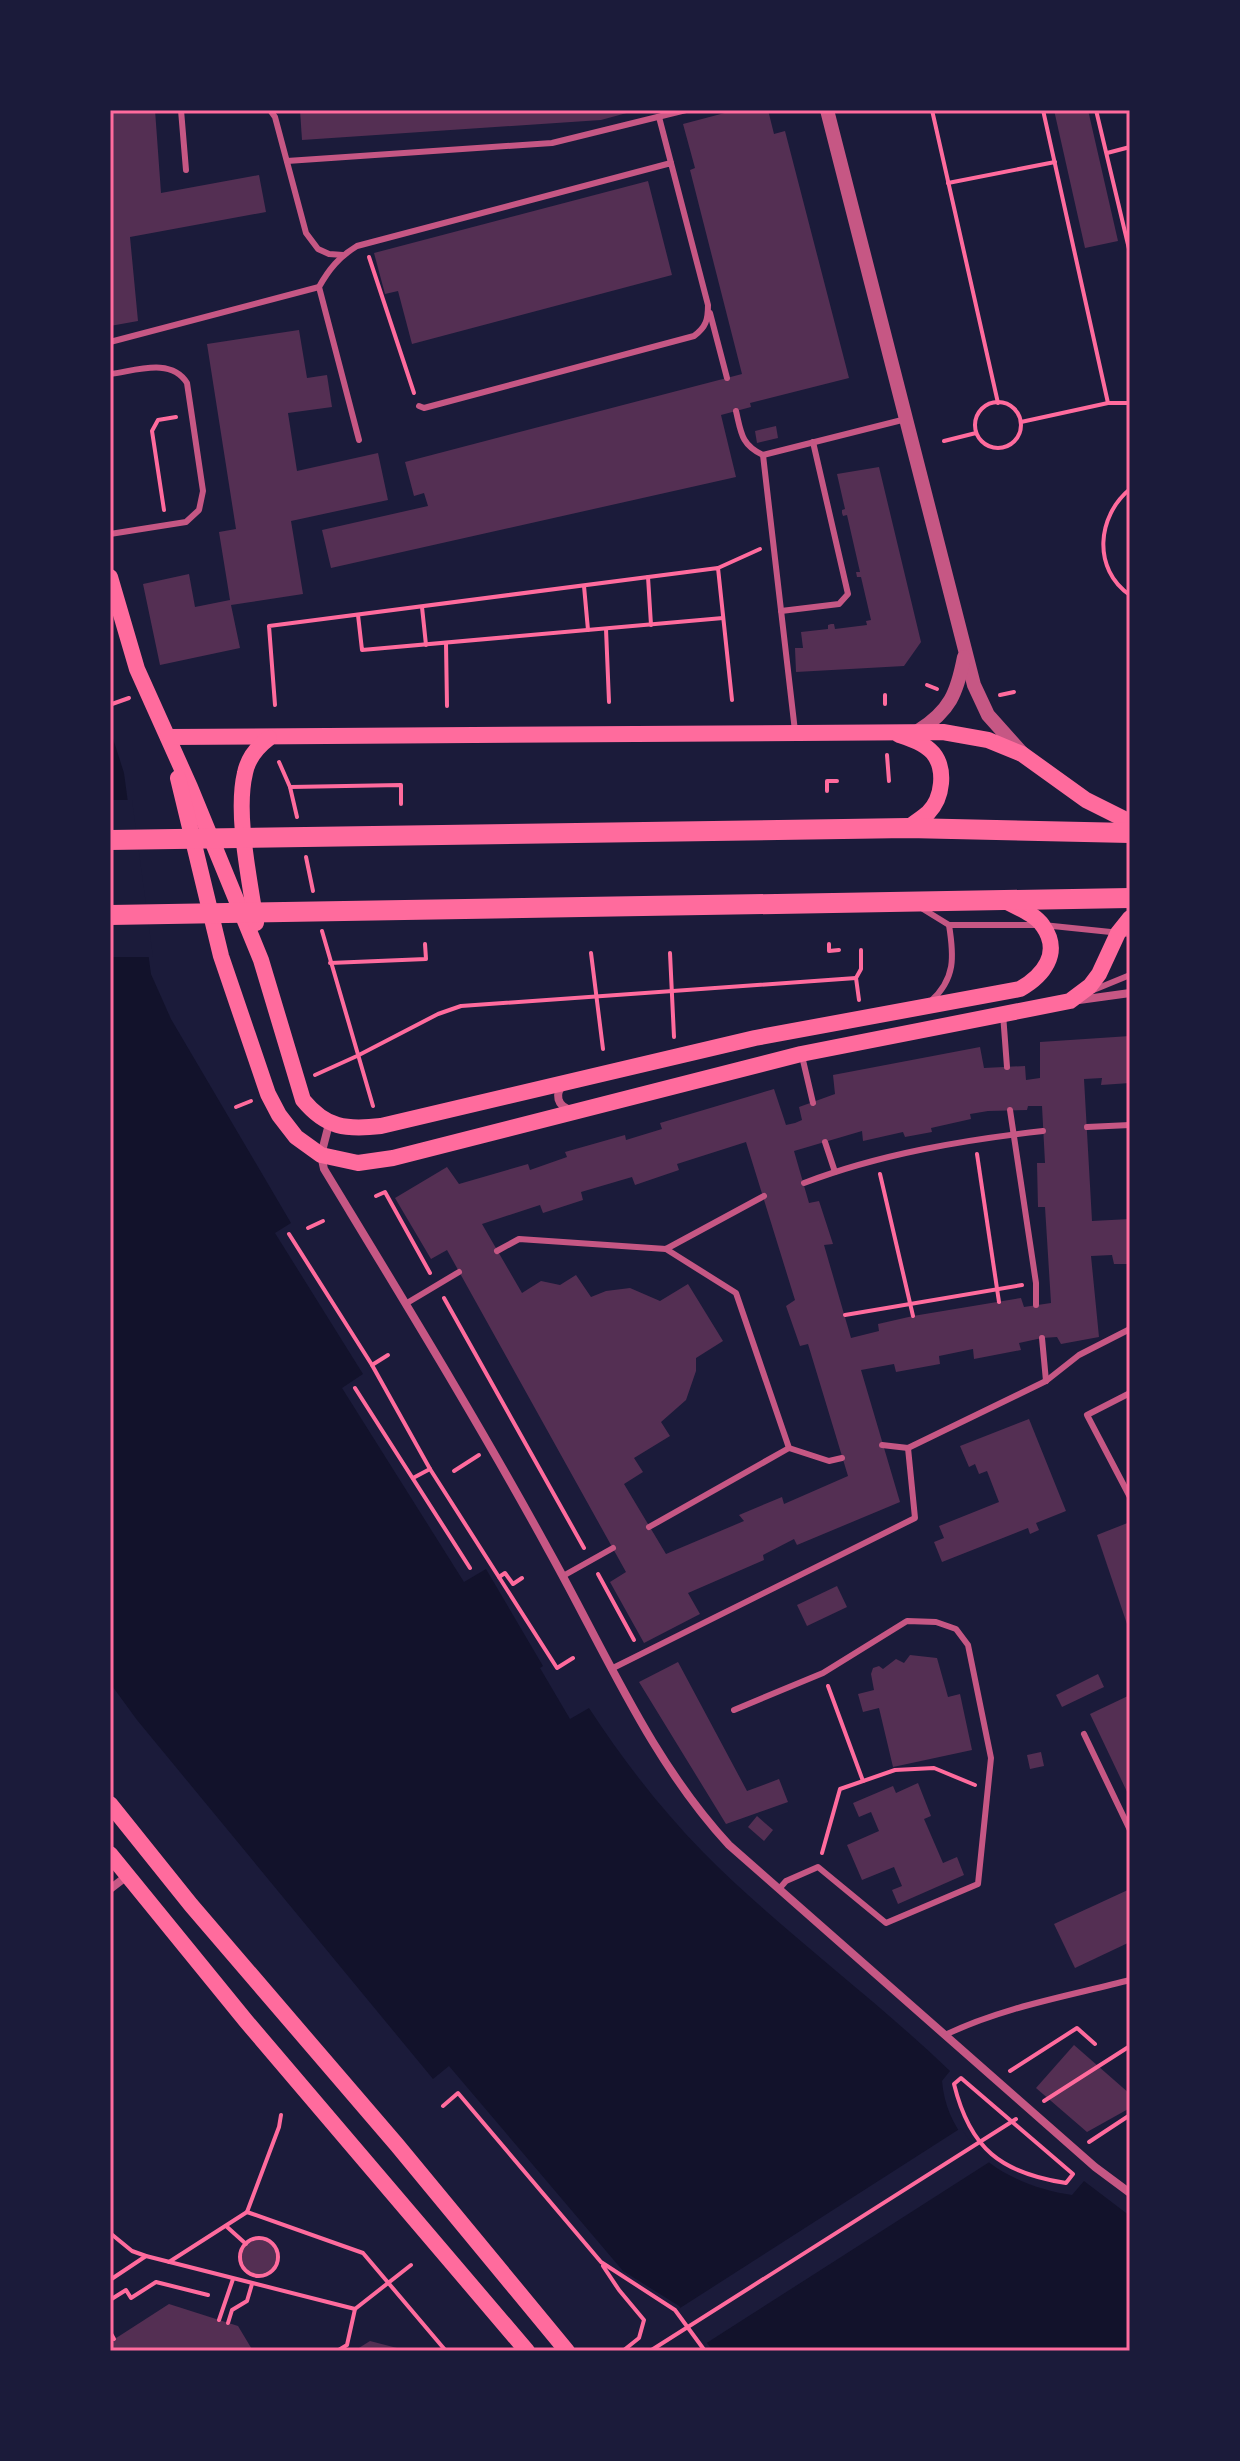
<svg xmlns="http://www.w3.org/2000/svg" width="1240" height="2461" viewBox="0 0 1240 2461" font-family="Montserrat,sans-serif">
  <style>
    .water { fill: #12122b }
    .pier { fill: #1b1b3a }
    .building { fill: #542f53; fill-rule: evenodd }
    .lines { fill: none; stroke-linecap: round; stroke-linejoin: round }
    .path { stroke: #ff6b9d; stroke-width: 4 }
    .service { stroke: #c65784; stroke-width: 6 }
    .minor { stroke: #c65784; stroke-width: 8 }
    .tertiary { stroke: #c65784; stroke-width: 14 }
    .secondary { stroke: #ff6b9d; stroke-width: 16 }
    .primary { stroke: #ff6b9d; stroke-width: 20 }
    .neatline { fill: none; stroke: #ff6b9d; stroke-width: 3 }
  </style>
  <rect width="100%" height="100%" fill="#1b1b3a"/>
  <path class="water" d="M110,729L124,773L151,974L171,1019L291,1223L275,1233L363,1374L342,1388L464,1582L486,1569L543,1666L540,1668L570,1719L589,1708C623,1760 660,1808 703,1852C780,1930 871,1995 950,2071L942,2081C948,2149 1010,2186 1072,2195L1084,2181L1130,2216V2351H713L679,2306L623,2271L449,2066L433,2079L137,1720L110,1683Z"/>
  <g class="pier">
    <path d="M110,800H132L153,957H110Z"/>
    <path d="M961,2128L972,2144L991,2161L705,2344L677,2310Z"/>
  </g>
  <g class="building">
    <path d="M110,110H155L161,193L259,175L266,212L130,237L138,321L110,326Z"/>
    <path d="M300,110H634V111L601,120L302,140Z"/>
    <path d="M736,110H768L774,134L785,131L849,378L750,403L751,407L721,415L736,477L331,568L322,530L428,506L424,493L414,496L405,462L742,374L690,170L695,168L683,124Z"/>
    <path d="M1054,110H1088L1118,241L1085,248Z"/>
    <path d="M648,181L672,275L412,344L398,291L385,294L374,253Z"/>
    <path d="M299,330L307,378L327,375L332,407L288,413L297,471L378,453L388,500L291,521L303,594L231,605L240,648L160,665L143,584L189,574L195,607L230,600L219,532L236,529L207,344Z"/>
    <path d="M776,426L778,438L757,443L755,431Z"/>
    <path d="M879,467L921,642L904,666L796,672L795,648H803L801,632L828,629V625L831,624H834L835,629L867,625L866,621L871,620L861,577H857L856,572H860L847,515L843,516L842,513V510L845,509L837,474Z"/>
    <path d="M1130,1036V1083L1101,1085L1102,1078L1084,1079L1092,1221L1130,1219V1264H1114L1112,1255L1091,1256L1099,1337L1061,1344L1057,1337L1042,1338L1019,1343L1021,1350L974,1359L973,1349L939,1356L940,1364L896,1372L894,1364L861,1370L900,1502L797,1545L794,1539L763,1555L764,1560L688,1593L700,1614L644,1643L610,1582L626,1572L447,1250L431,1259L395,1198L447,1167L459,1184L528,1164L530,1170L567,1157L565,1152L625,1135L626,1140L662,1129L660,1123L774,1089L786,1125L795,1123L802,1120L799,1107L835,1094L833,1075L980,1047L984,1068L1025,1066L1026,1080L1040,1078V1042ZM1028,1106H1042L1045,1163H1037L1038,1207H1045L1051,1303L1024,1307L1021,1298L913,1316L878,1324L879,1331L851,1338L824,1245L833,1244L819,1201L809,1203L794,1151L862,1131L863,1141L903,1132L905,1137L932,1132L931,1128L971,1119L970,1114L988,1111L1027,1110ZM746,1142L795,1300L786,1306L800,1346L808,1344L848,1476L784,1504L782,1497L739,1515L744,1521L666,1554L624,1484L643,1472L634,1458L670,1436L661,1422L686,1400L696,1371V1358L723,1341L688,1284L660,1301L630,1288L606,1291L591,1297L576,1275L560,1285L541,1281L522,1293L482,1224L540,1205L543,1213L583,1200L581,1192L632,1177L635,1185L679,1170L677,1164Z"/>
    <path d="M1029,1419L1066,1511L1036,1523L1039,1530L1030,1534L1028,1528L942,1562L934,1542L944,1538L939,1526L999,1502L987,1471L979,1474L975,1464L969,1467L960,1446Z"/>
    <path d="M1130,1522V1630H1129L1097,1535Z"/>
    <path d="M837,1586L847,1607L807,1626L797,1605Z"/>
    <path d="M910,1655L937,1658L948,1697L960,1694L972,1750L893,1767L879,1708L863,1712L858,1694L874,1690L871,1674L873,1668L879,1666L883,1669L896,1659L904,1663Z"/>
    <path d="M678,1662L747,1791L779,1779L788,1802L726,1824L639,1682Z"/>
    <path d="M1098,1674L1104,1687L1062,1707L1056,1695Z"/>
    <path d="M1130,1695V1798L1090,1714Z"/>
    <path d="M1041,1752L1044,1766L1030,1769L1027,1755Z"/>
    <path d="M918,1783L931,1816L924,1819L943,1863L957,1857L964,1875L898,1904L892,1890L902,1886L894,1867L862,1880L847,1845L879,1831L871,1812L859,1817L853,1803L893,1786L896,1793Z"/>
    <path d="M757,1816L773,1830L764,1841L748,1827Z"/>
    <path d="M1130,1889V1942L1075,1968L1054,1924Z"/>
    <path d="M1074,2045L1130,2094V2108L1087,2132L1036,2088Z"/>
    <circle cx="259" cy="2257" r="17"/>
    <path d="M169,2304L238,2326L253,2351H110V2342Z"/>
    <path d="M370,2341L397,2348L399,2351H354Z"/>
  </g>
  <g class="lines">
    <g class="path">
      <path d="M932,110L998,403"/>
      <path d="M1043,110L1108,403"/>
      <path d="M1096,110L1130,253"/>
      <path d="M1107,153L1130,147"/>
      <path d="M948,183L1055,162"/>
      <path d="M369,257L414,393"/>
      <circle cx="998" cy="425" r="23"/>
      <path d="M1021,422L1108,403H1130"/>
      <path d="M944,441L976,433"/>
      <path d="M1130,489C1097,516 1092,569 1130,595"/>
      <path d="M164,510L152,431L158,420L176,417"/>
      <path d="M718,568L760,549"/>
      <path d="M648,577L651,625"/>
      <path d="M584,586L588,630"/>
      <path d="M422,607L426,645"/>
      <path d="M358,615L362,650L723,618"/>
      <path d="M606,629L609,702"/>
      <path d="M446,643L447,706"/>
      <path d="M927,685L937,689"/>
      <path d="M885,695V704"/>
      <path d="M1000,695L1014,692"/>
      <path d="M112,704L129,698"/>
      <path d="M275,705L269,626L718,568L732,700"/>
      <path d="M887,755L889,781"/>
      <path d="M279,762L290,787L297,817"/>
      <path d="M290,787L401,785V804"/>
      <path d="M827,791V781H837"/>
      <path d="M306,857L313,891"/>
      <path d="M322,931L373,1106"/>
      <path d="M829,944V951L839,950"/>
      <path d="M591,953L603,1049"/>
      <path d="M670,953L674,1037"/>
      <path d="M330,963L426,959L425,944"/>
      <path d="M859,1000L856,978L861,969V950"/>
      <path d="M315,1075L357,1056L438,1014L461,1006L856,978"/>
      <path d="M236,1107L251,1101"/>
      <path d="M977,1154L999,1302"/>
      <path d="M880,1174L913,1316"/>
      <path d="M376,1196L385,1192L430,1273"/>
      <path d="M308,1228L323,1221"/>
      <path d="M289,1234L372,1365L430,1469L557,1668L573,1658"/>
      <path d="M444,1298L584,1548"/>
      <path d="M845,1315L1022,1285"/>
      <path d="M372,1365L388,1355"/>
      <path d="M355,1388L470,1568"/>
      <path d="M454,1471L479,1455"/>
      <path d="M413,1478L430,1469"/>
      <path d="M598,1574L634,1640"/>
      <path d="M499,1577L505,1573L513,1584L522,1578"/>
      <path d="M828,1686L863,1781"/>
      <path d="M822,1853L840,1789L895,1770L934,1768L975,1785"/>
      <path d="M1010,2071L1077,2028L1095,2044"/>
      <path d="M1129,2074L1130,2075"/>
      <path d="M961,2078L1073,2174L1066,2183C1001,2173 970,2149 954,2084Z"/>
      <path d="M1044,2101L1130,2046"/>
      <path d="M443,2106L458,2093L601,2262L675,2310L705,2351"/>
      <path d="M1089,2142L1130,2115"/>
      <path d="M247,2212L279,2127L281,2115"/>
      <path d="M226,2226L246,2244"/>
      <path d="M110,2233L132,2251L146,2256L355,2309L411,2265"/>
      <circle cx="259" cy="2257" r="19"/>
      <path d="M169,2262L247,2212L363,2253L446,2351"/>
      <path d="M603,2266L619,2290L644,2320L639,2338L624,2350"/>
      <path d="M110,2280L146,2256"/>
      <path d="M110,2300L126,2290L131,2298L156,2282L208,2295"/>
      <path d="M219,2320L233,2279"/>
      <path d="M228,2323L232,2310L247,2301L252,2284"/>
      <path d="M110,2332L114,2339"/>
      <path d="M337,2351L347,2345L355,2309"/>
      <path d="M650,2351L1016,2119"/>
    </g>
    <g class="service">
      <path d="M181,110L186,170"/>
      <path d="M270,110L275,117L306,233L318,249L329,254L343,255"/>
      <path d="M659,117L671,163"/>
      <path d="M287,161L552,143L686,110"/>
      <path d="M710,313L727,378"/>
      <path d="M110,342L319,287"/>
      <path d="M110,374C135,371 171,357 187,383L203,491L199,510L186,522L110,534"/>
      <path d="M736,411C741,432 741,445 763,455L906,419"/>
      <path d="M359,440L319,287C329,269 339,257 357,246L671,163L708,305C708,320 706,327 694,336L424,408L419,406"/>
      <path d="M763,455L795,731"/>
      <path d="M781,611L839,604L848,594L813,442"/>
      <path d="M923,909L949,925H1043L1130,934"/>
      <path d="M1091,991L1130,975"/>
      <path d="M930,1002C956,979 954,956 949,925"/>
      <path d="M1003,1014L1007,1067"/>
      <path d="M802,1056L813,1103"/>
      <path d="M1010,1110L1036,1283V1305"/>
      <path d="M1087,1127L1130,1125"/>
      <path d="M825,1142L835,1172"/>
      <path d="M804,1183C880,1154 963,1140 1043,1131"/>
      <path d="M666,1249L736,1293L789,1448L829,1461L842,1458"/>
      <path d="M497,1251L519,1239L666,1249L764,1196"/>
      <path d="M407,1303L459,1272"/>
      <path d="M1042,1338L1046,1381"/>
      <path d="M1130,1393L1087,1415L1130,1497"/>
      <path d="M882,1445L908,1448L1046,1381L1079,1355L1130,1329"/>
      <path d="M649,1527L789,1448"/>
      <path d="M563,1576L613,1548"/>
      <path d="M611,1669L915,1518L908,1448"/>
      <path d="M734,1710L823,1673L907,1621L936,1622L956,1629L968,1645L991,1758L978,1884L886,1923L818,1867L786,1881L779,1889"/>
      <path d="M1084,1734L1130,1830"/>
      <path d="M945,2035C1003,2007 1068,1996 1130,1980"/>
    </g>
    <g class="minor">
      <path d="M1079,1000L1130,993"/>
      <path d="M564,1084C554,1094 557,1106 571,1110"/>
      <path d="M329,1124L321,1155L324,1169C401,1296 478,1421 549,1551C605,1651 651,1761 729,1845L1095,2167L1130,2193"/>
      <path d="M110,1889L127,1876"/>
    </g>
    <g class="tertiary">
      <path d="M827,110L974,685L988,715L1022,753"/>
      <path d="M918,731C950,711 957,693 964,657"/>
    </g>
    <g class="secondary">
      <path d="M110,577L137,669L190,787L261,960L303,1100C326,1128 346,1130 381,1126L755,1038L1020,989C1043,976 1062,953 1043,926C1035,914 1018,908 1005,901"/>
      <path d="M899,735C911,739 924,743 933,753C946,769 943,798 928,813C922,818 914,823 908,828"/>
      <path d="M168,737L943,732L988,740L1022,754L1086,800L1130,822"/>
      <path d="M178,778L221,956L268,1094L279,1115L296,1137L321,1155L358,1163L393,1158L801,1054L1070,1001L1090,986L1099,974L1118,933L1130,918"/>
      <path d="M256,923C250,881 235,814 245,773C248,758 257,747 269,738"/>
      <path d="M110,1804L191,1905L397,2145L567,2351"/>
      <path d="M110,1854L246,2021L527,2351"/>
    </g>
    <g class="primary">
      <path d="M110,840L908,828L1130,833"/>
      <path d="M110,915L1130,898"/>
    </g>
  </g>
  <rect width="1240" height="2461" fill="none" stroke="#1b1b3a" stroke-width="224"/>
  <rect x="112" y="112" width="1016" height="2237" class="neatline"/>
</svg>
